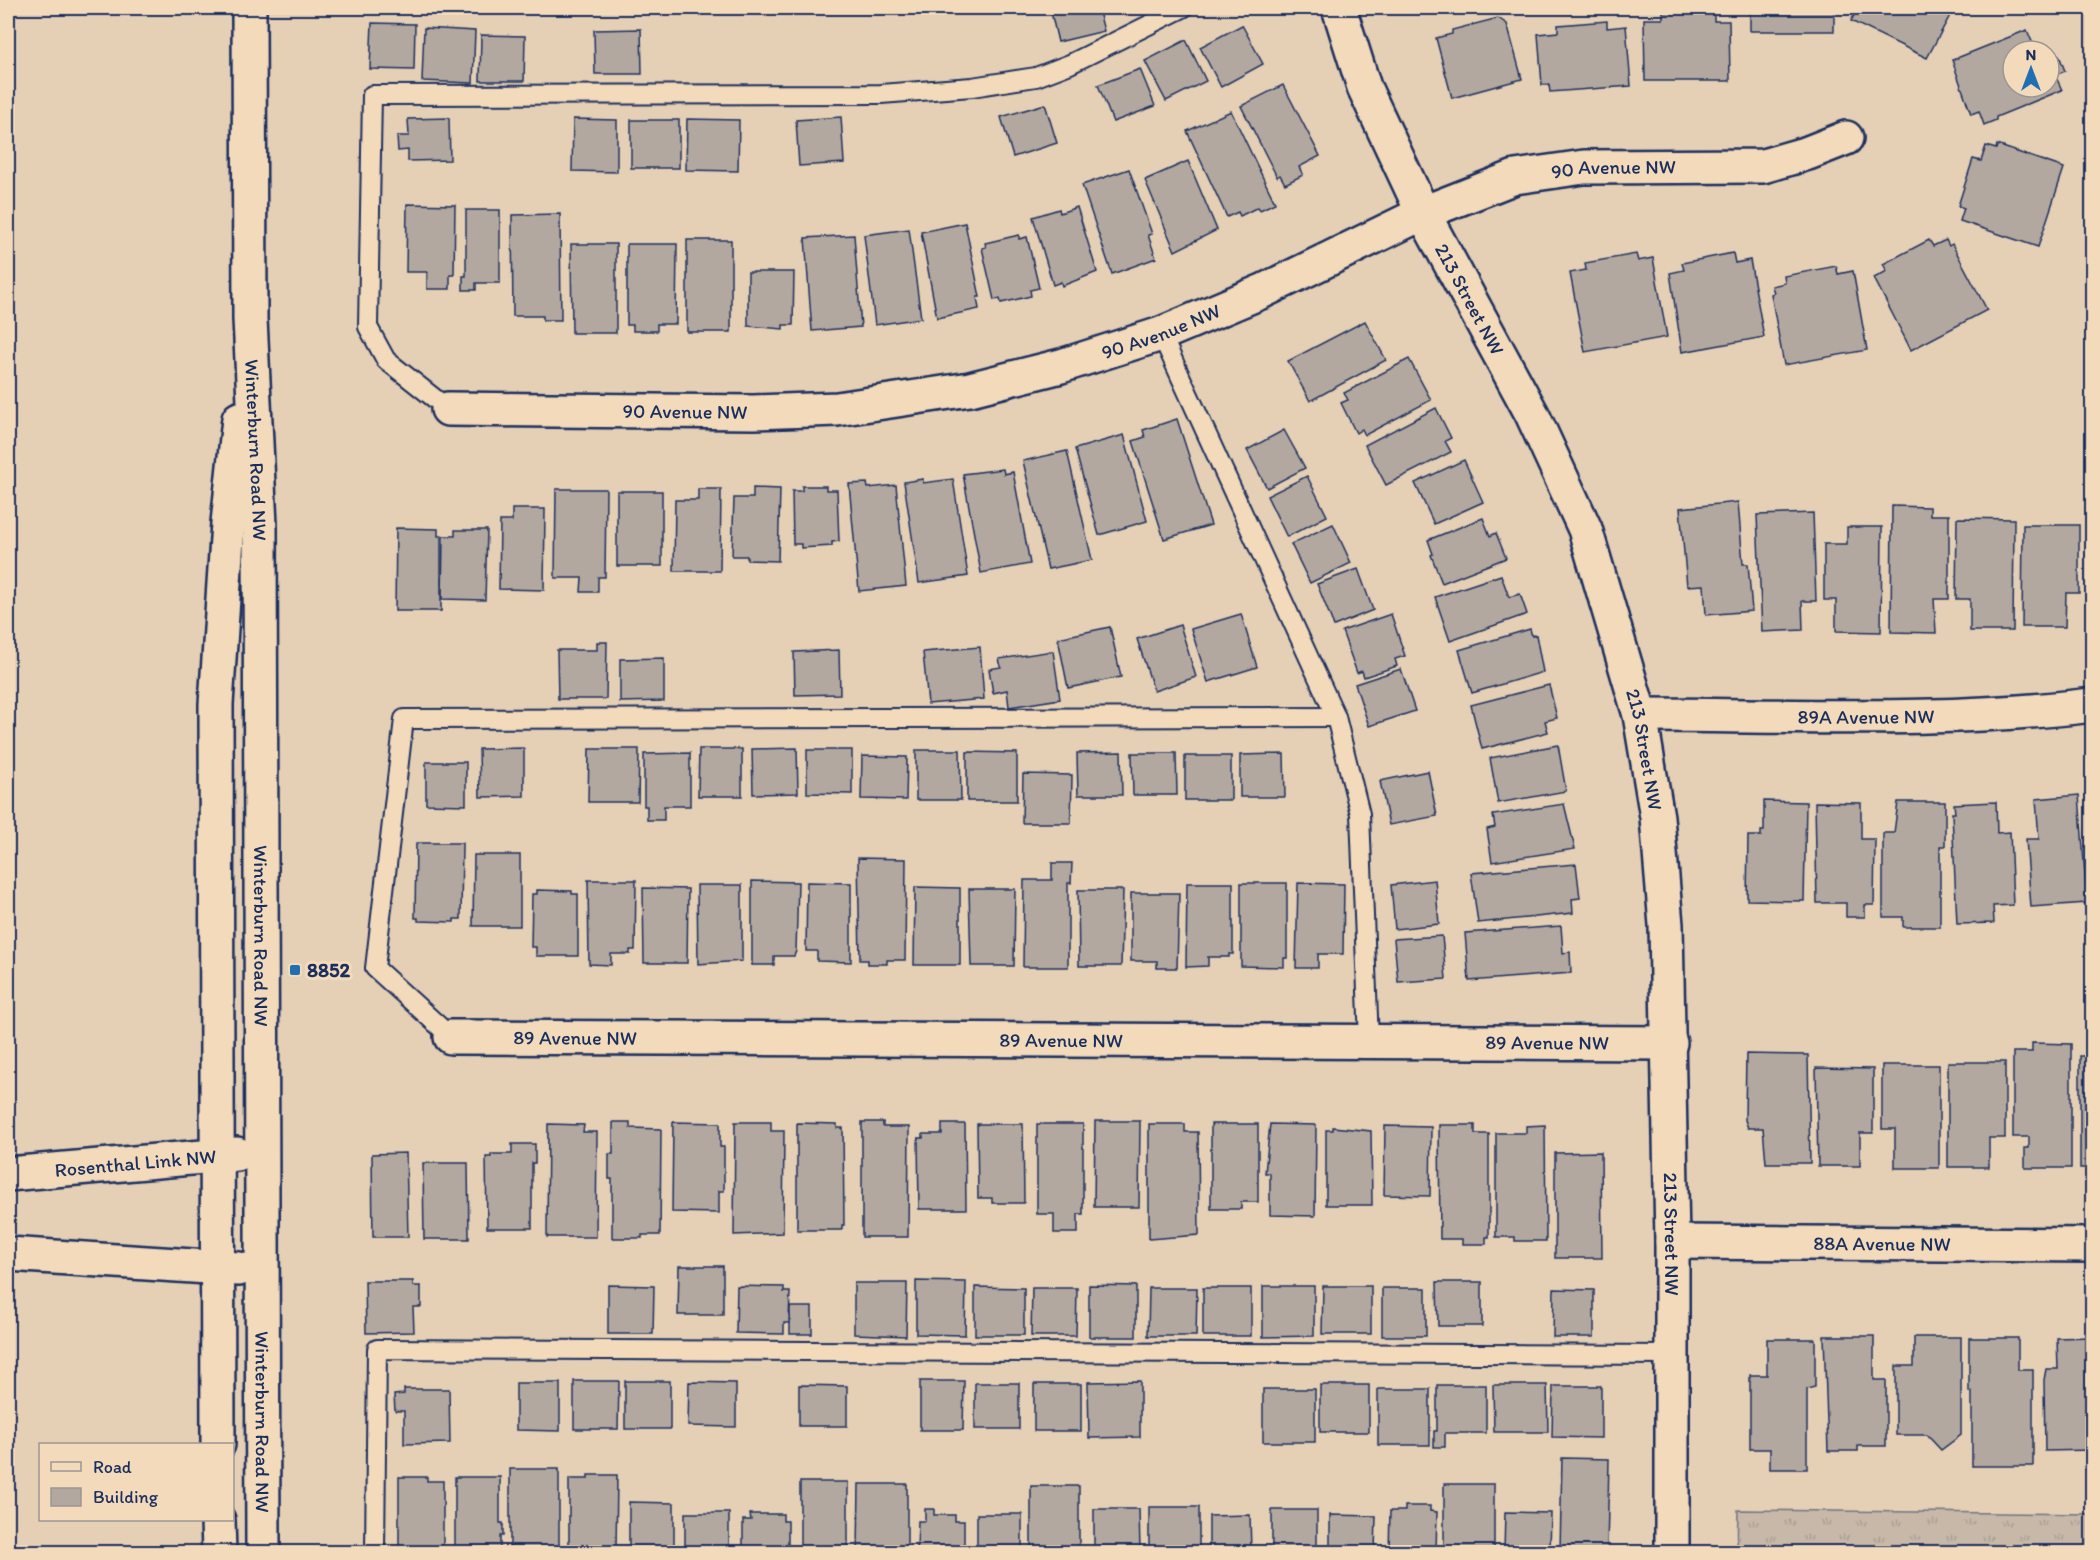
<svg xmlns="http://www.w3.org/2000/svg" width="2100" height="1560" viewBox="0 0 2100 1560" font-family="Itim,sans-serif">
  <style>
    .grass { fill: url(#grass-tufts); stroke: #717483; stroke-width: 1.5 }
    .building { fill: #b3a8a0; stroke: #1b2f5e; stroke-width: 1.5 }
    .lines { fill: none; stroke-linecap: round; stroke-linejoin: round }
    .lane-casing { stroke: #1b2f5e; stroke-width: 22 }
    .street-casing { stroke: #1b2f5e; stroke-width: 38 }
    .secondary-casing { stroke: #1b2f5e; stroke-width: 38 }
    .lane { stroke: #f2daba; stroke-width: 18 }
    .street { stroke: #f2daba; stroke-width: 33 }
    .secondary { stroke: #f2daba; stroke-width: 33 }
    .poi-dot { fill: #1f6fb2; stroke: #f2daba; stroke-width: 2 }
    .labels { text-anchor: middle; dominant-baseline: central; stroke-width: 6; stroke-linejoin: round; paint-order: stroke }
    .street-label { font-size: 20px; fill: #1b2f5e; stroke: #f2daba }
    .poi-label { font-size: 20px; font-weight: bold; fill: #1b2f5e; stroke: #f2daba; text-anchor: start }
  </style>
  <defs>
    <pattern id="grass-tufts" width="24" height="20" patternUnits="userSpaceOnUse" patternTransform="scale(1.5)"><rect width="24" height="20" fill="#c7b8a8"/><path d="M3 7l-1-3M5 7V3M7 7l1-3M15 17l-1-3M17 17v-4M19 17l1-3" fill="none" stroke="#aa9e93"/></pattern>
  </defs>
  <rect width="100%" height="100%" fill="#e5d0b5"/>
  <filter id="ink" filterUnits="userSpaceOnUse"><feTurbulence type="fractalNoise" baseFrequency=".0167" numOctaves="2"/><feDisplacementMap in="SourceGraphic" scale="12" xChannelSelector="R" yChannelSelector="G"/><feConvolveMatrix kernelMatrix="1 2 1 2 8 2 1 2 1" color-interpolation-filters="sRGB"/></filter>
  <g filter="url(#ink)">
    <path class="grass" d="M1738,1510L2092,1514V1552H1737Z"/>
    <g class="building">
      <path d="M1050,8H1098L1104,31L1058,42Z"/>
      <rect x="1750" y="8" width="84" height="23"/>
      <path d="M1858,8H1954L1927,58L1851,21Z"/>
      <path d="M1663,12H1714V21H1729L1730,81H1645L1644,19H1663Z"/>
      <path d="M1498,18L1507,24L1522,79L1452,98L1436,38L1452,34V30Z"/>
      <path d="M1607,21V28L1626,26L1631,86L1550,92L1549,85H1542L1538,34L1558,32V25Z"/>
      <path d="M372,23L415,24L414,70L370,69Z"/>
      <path d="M1242,25L1263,64L1221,87L1200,47Z"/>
      <path d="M424,28L475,31L473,83L422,81Z"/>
      <path d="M641,29L642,74H595L594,30Z"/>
      <path d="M2027,30L2036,51H2013V87H2049V60L2059,55L2065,71L2055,75L2062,90L1996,117V120L1984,125L1979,111L1971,114L1952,60Z"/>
      <path d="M481,35L525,36L524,81H480Z"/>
      <path d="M1186,40L1206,81L1166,101L1145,61Z"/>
      <path d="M1140,69L1155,106L1113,122L1098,85Z"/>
      <path d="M1283,85L1320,156L1299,167L1303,175L1285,184L1280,175L1277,177L1241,106Z"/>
      <path d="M1045,104L1057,143L1013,157L1001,117Z"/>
      <path d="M1231,111L1275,203L1260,210L1258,207L1240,216L1238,212L1227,217L1187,131Z"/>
      <path d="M841,117L844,163L799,166L796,120Z"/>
      <path d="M449,118L450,160L408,161V150L398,151L397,136H409L408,119Z"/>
      <path d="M573,119L617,120V172L572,171Z"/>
      <path d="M687,119L739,120L738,171L686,170Z"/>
      <rect x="631" y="120" width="48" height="48"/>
      <path d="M1997,145L2064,168L2038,247L1960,221L1964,208L1958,206L1973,159L1981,161L1986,146L1996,149Z"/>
      <path d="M1188,161L1217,230L1175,251L1145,180Z"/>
      <path d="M1129,169L1152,234L1148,235L1156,258L1112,274L1082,185Z"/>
      <path d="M407,204L455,205L454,275H450V289H427V272H406Z"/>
      <path d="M1077,207L1097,272L1062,286L1061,282L1053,285L1033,217L1059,209L1060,213Z"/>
      <path d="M466,210H500V283H476V290H463V276H466Z"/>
      <path d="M560,214L561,320H543V316H513L512,215Z"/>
      <path d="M965,223L980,297H977L979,309L937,318L921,232Z"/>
      <path d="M909,229L921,318L875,325L864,235Z"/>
      <path d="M854,235L861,327L812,331L805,238Z"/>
      <path d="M1019,235V239L1027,237L1039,288L1030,290L1031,296L1001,303L1000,299L994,300L982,248L986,247L985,243Z"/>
      <rect x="687" y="240" width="44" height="92"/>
      <path d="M1929,240L1933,246L1946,240L1949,246L1952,244L1987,310L1911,350L1874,278L1887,271L1883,264Z"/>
      <path d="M571,244H616V333H572Z"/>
      <path d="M627,244H677L676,324H657V331H633V325H627Z"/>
      <path d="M1733,253L1735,263L1750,260L1764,337L1682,352L1670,273L1684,270L1682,263Z"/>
      <path d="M1636,254L1638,261L1653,258L1667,337L1585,352L1570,273L1586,270L1585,263Z"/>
      <path d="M1836,266L1838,274L1853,271L1867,350L1784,365L1771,294L1774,293L1772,286L1785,283L1784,276Z"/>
      <path d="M748,272H794L793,325H783V329L748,326Z"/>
      <path d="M1365,321L1386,360L1310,401L1288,361Z"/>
      <path d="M1409,359L1431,400L1365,435L1362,429L1356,433L1341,403L1348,400L1344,393Z"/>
      <path d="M1436,408L1451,438L1445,441L1451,452L1386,485L1365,445Z"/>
      <path d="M1177,419L1211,525L1164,539L1133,441L1145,437L1143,430Z"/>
      <path d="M1284,430L1305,468L1267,488L1247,450Z"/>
      <path d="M1124,435L1147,521L1099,535L1075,449Z"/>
      <path d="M1067,451L1092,560L1048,569L1023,461Z"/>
      <path d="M1464,460L1483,502L1434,524L1415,483Z"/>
      <path d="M1003,469L1004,474L1013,472L1030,564L981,573L963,474Z"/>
      <path d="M1307,476L1327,516L1287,537L1267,496Z"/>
      <path d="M923,479V483L953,479L968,576L919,583L904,482Z"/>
      <path d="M867,483L868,488L896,485L906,586L859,591L849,484Z"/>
      <path d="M802,486H826V490H837L839,541L832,542V546L801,548V544H793L792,491H802Z"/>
      <path d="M753,488L780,489L778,561L747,560V556H732L734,498H753Z"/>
      <path d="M556,489H606L605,577H598V592H581L582,578H555Z"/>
      <path d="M698,489H721L720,571H674L675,500H698Z"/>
      <rect x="617" y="491" width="45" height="75"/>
      <path d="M1738,502L1743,564H1748L1752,611L1706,615L1704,585L1687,586L1680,508Z"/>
      <path d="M1892,506L1930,507V515H1949V599H1934L1936,633L1891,632Z"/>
      <path d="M512,509H545L544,590L499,589L500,521H512Z"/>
      <path d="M1813,513L1816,601H1802L1803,630L1762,632L1757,515Z"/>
      <path d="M1483,518L1490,536L1496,533L1506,558L1442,583L1431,555L1433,554L1428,540Z"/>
      <path d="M1957,518L2014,519L2013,631H1970V599H1956Z"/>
      <path d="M1333,524L1351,563L1310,583L1291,544Z"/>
      <path d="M2023,525H2079V593H2066L2065,627H2022Z"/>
      <path d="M1847,527H1882L1881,632L1836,631V600H1824V544H1847Z"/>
      <path d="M396,528L438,529V536H441V611H395Z"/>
      <path d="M455,530H487L485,600L442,599L443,536H455Z"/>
      <path d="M1358,569L1373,610L1334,626L1317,584Z"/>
      <path d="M1501,575L1509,597L1520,594L1527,614L1450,641L1435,597Z"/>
      <path d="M1241,614L1257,667L1208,682L1191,629Z"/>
      <path d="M1391,614L1405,656L1395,659L1397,666L1364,677L1362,671L1357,673L1342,631Z"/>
      <path d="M1180,625L1196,677L1154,691L1137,639Z"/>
      <path d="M1110,627L1121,677L1068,688L1058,638Z"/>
      <path d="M1530,629L1532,636L1536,635L1543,672L1472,693L1459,650Z"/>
      <path d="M597,642H607L606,699H558L557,650H597Z"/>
      <path d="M980,647L984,699L928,704L923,652Z"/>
      <path d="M839,650L840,694L795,695L794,652Z"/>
      <path d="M1053,651L1060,699L1009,707L1007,690L993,693L989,669L1001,667L999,659Z"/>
      <path d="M664,658V701L620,702V659Z"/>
      <path d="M1401,669L1415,711L1369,726L1355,684Z"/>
      <path d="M1549,685L1557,718L1545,721L1548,732L1482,749L1471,705Z"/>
      <path d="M1558,745L1566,791L1498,803L1490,758Z"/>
      <path d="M524,748V796L480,797L479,749Z"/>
      <path d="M797,748L798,793L753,794L752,749Z"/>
      <path d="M589,749H639L638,802H588Z"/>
      <path d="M699,749H742V796H698Z"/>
      <path d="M807,750H852V794L807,793Z"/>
      <path d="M916,750H960L961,800H916Z"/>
      <path d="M967,752L1017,753V801H967Z"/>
      <path d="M1121,752L1122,795H1078L1077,753Z"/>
      <path d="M690,753V806H664V820H647V806H644V754Z"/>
      <path d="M1132,753H1176L1177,795H1133Z"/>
      <path d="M1284,754L1285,797H1240V755Z"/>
      <path d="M862,756L907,757L906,800L861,799Z"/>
      <rect x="1185" y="756" width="46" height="44"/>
      <path d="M426,762H466V805L426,804Z"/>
      <path d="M1428,771L1437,816L1389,825L1380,781Z"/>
      <path d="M1023,774L1072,775L1071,823H1022Z"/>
      <path d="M2079,795L2087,903L2031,907L2026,839H2039L2036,799Z"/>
      <path d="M2092,795V826L2088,796Z"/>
      <path d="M1764,801L1806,802L1804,901L1747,900L1748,836H1761V831H1764Z"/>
      <path d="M1815,802L1861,803V839H1875L1874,905H1865V917H1846V903H1817Z"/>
      <path d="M1898,802H1945V846H1940V927H1903V917H1883V833H1894Z"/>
      <path d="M1996,802L1997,833L2010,832L2013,905L1993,906L1994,923L1957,924L1952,813H1955L1954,804Z"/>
      <path d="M1564,804L1575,849L1492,862L1487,829L1495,827L1493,815Z"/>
      <path d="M416,843H462L461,919H454V922L418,921V918H415Z"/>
      <path d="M474,855H520V926H473Z"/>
      <path d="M858,858L906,859L905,960H887V964H868V960H860Z"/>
      <path d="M1052,863H1072L1071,883H1068V967H1023L1024,880H1052Z"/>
      <path d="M1576,864L1580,898L1572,899L1573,913L1478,923L1471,873Z"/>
      <path d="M588,880H636L635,950H630V954H611V965L589,964Z"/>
      <path d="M1435,880L1439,924L1395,929L1391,885Z"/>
      <path d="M752,881L798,882L796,951L794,956H774V965H752Z"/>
      <path d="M807,882L851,883V962L817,961V951H806Z"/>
      <path d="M1187,883H1233V954H1229V957H1208V966L1186,967Z"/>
      <path d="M1241,883H1287V958H1284V967L1241,966Z"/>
      <path d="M1298,883L1344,884L1343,954H1318V968H1296Z"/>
      <path d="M697,885H742V961L698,964Z"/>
      <path d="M915,887L960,888V965H914Z"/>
      <path d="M643,888L688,889L687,963H644Z"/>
      <path d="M969,889H1015L1014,966H971Z"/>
      <path d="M537,890L572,891V894H578V956H536V947H531L532,894H537Z"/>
      <path d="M1078,890H1123L1121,966H1079Z"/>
      <path d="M1131,893H1179L1177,968H1157V961H1131Z"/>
      <path d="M1561,926L1563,953L1570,952L1571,973L1469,981L1465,933Z"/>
      <path d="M1442,936L1446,979L1398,982L1394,939Z"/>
      <path d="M2032,1043L2071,1044V1168H2025V1148H2029V1137H2013V1052H2032Z"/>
      <path d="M1746,1054L1808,1055L1810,1163H1766L1763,1128H1748L1745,1120Z"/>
      <rect x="2080" y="1056" width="12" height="112"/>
      <path d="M1948,1062H2005V1138H1989V1167H1948Z"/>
      <path d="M1882,1065H1939V1168H1895V1129H1882Z"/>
      <path d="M1816,1068L1873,1069V1133H1860V1166H1818Z"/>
      <path d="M1095,1121H1140L1139,1207H1094Z"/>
      <path d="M613,1122H630V1128L661,1129L660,1235H642V1238H612V1179H609V1154H613Z"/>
      <path d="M673,1122L720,1123V1147H724V1191H719V1213L672,1212Z"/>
      <path d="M735,1122H771V1131H784L783,1233L734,1235Z"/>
      <path d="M862,1122H883V1127H909L908,1237H862Z"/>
      <path d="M797,1123L837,1124V1128H843L844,1225H842V1230H797Z"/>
      <path d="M548,1124L584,1125L583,1132H597L596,1237H547Z"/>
      <path d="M942,1124H965L966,1209H919L918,1138H923V1134H942Z"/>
      <path d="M977,1124H1023L1024,1203H992V1198H978Z"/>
      <path d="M1037,1124H1083V1214H1078V1233H1054V1214H1037Z"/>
      <path d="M1149,1124H1185V1132H1198L1199,1235L1149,1239Z"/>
      <path d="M1211,1124H1258V1202H1241V1209H1211Z"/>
      <path d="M1270,1124L1316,1125L1315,1216L1270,1215V1173H1265Z"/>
      <path d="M1439,1125H1475V1134H1489V1237H1486V1244H1462V1239H1440Z"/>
      <path d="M1545,1125L1546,1241H1515V1237H1496V1133H1526V1126Z"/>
      <path d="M1385,1126L1431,1127L1430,1196L1384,1195Z"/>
      <path d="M1333,1127L1371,1131L1372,1205H1326V1130H1333Z"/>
      <path d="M512,1144H535V1163H532V1228H487L486,1157H491V1154H512Z"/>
      <path d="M1601,1152L1602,1258H1555V1153Z"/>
      <path d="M406,1153L408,1237H373L372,1154Z"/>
      <path d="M423,1163H468L469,1239H424Z"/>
      <path d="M679,1266H723V1315H678Z"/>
      <path d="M365,1281H413V1286H421V1307H413L414,1332L366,1333Z"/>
      <path d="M916,1281L966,1282L965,1335L916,1334Z"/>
      <path d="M1437,1282H1482V1326H1438Z"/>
      <path d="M854,1283H907L906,1336L854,1334Z"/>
      <path d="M608,1285L654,1286L653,1334H608Z"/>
      <path d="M1089,1285L1136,1286V1337H1089Z"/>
      <path d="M737,1286L784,1287V1292H790L789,1323H784V1334L736,1333Z"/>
      <path d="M1263,1286H1314V1336L1263,1337Z"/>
      <path d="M1323,1286H1371V1334H1322Z"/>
      <path d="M975,1287L1024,1288V1335H975Z"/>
      <path d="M1032,1288H1077L1076,1336H1031Z"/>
      <path d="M1149,1288H1197L1196,1336H1148Z"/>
      <rect x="1203" y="1288" width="48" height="48"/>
      <rect x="1382" y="1288" width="44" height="48"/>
      <path d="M1554,1289L1594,1290V1337H1553Z"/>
      <rect x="790" y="1307" width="22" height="27"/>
      <path d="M1824,1336H1874V1380H1886V1446H1858V1451H1828Z"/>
      <path d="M1914,1337H1961V1435L1941,1450L1927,1435H1896V1366H1914Z"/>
      <path d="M2092,1337V1450L2045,1451L2044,1380L2046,1369H2058L2057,1338Z"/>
      <path d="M1969,1338H2018V1370H2033V1466H1972V1392H1969Z"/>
      <path d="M1767,1339H1815V1387L1807,1389V1469H1770V1449H1750V1375H1767Z"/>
      <path d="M574,1381H619L618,1429H574Z"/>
      <rect x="625" y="1381" width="45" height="48"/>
      <path d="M920,1381H964L963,1430H920Z"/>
      <path d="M1140,1381V1437L1089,1438L1088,1382Z"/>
      <path d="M689,1382L736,1383V1427L688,1426Z"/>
      <path d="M516,1383H560V1431L516,1430Z"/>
      <rect x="975" y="1383" width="44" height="46"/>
      <rect x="1034" y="1384" width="47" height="47"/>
      <path d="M799,1385L847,1386V1426H799Z"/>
      <rect x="1320" y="1385" width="49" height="47"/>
      <path d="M1437,1385H1486V1433H1445V1447H1434V1431H1437Z"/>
      <path d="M1493,1385H1547L1548,1432H1494Z"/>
      <path d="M1553,1386H1601V1438L1552,1437Z"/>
      <path d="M404,1389H449L450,1443L404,1444V1411H395L394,1395L404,1394Z"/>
      <rect x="1263" y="1389" width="52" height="53"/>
      <rect x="1378" y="1389" width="52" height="56"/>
      <path d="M1562,1458L1609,1459L1607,1552H1560Z"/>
      <rect x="510" y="1469" width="49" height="83"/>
      <path d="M588,1475H617L616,1552H569V1479H588Z"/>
      <path d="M399,1477H427V1481H443V1551H399Z"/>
      <path d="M455,1477H500V1523H503V1536H500V1552L455,1551Z"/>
      <rect x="800" y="1482" width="48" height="70"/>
      <path d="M859,1484H907V1552H858Z"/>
      <rect x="1444" y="1484" width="50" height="68"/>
      <rect x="1031" y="1486" width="48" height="66"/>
      <path d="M629,1502L674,1503V1552H629Z"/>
      <path d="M1405,1506H1430V1511L1437,1512L1436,1552H1389L1390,1511H1405Z"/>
      <rect x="1149" y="1507" width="50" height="45"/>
      <path d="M925,1509H934V1515H955V1521H964V1552H917L918,1521H925Z"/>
      <path d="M1094,1509H1139L1140,1552H1094Z"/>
      <rect x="1272" y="1510" width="45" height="42"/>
      <path d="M1505,1512L1551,1513L1550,1552H1504Z"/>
      <rect x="685" y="1513" width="44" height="39"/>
      <path d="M750,1514H783V1521H788V1552H743V1520H751Z"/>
      <rect x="977" y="1514" width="45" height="38"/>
      <path d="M1250,1515L1251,1552H1209V1516Z"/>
      <path d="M1330,1515L1376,1516L1375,1552H1330Z"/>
    </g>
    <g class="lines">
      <g class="lane-casing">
        <g id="lane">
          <path d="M1161,334L1336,717L1360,814L1369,1042"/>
          <path d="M448,409L386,360L368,327L372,95L881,94L972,87L1036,77L1070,64L1183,8"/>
          <path d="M451,1037L375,968L404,719L1336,717"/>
          <path d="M375,1552L377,1349L1672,1355"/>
        </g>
      </g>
      <g class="street-casing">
        <g id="street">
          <path id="s1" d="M448,409L754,412L837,409L970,389L1061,366L1161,334L1263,291L1423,213L1515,177L1584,167L1763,166L1808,153L1846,138"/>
          <path id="s2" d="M1640,715C1789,715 1945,723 2092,705"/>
          <path id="s3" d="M451,1037L1670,1043"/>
          <path id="s4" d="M1672,1242L2092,1245"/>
        </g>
      </g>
      <g class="secondary-casing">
        <g id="secondary">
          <path id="s5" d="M249,8L250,319L260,525L263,1552"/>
          <path id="s6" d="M1339,8L1364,87L1423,213L1532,414L1585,529L1640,715L1657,817L1666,925L1672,1242V1552"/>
          <path id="s7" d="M8,1174L237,1154"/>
          <path d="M8,1254L239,1269"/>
          <path d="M218,1444L216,704L228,523L239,419"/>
          <path d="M218,1520L219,1552"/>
        </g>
      </g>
      <use href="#lane" class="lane"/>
      <use href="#street" class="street"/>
      <use href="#secondary" class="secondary"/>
    </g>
  </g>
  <rect class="poi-dot" x="289" y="964" width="12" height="12" rx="3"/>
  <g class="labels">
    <g class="street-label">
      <text stroke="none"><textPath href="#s1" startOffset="1209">90 Avenue NW</textPath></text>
      <text stroke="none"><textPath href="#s6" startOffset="320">213 Street NW</textPath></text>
      <text stroke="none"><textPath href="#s1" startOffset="723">90 Avenue NW</textPath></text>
      <text stroke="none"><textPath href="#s1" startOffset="237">90 Avenue NW</textPath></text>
      <text stroke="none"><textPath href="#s5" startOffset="442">Winterburn Road NW</textPath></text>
      <text stroke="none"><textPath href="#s2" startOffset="226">89A Avenue NW</textPath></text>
      <text stroke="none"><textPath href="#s6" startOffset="806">213 Street NW</textPath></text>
      <text stroke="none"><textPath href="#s5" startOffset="928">Winterburn Road NW</textPath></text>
      <text stroke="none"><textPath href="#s3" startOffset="124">89 Avenue NW</textPath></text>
      <text stroke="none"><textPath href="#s3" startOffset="610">89 Avenue NW</textPath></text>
      <text stroke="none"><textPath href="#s3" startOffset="1096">89 Avenue NW</textPath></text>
      <text stroke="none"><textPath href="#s7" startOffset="128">Rosenthal Link NW</textPath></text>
      <text stroke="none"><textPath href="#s6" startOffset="1292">213 Street NW</textPath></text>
      <text stroke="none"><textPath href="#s4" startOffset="210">88A Avenue NW</textPath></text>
      <text stroke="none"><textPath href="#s5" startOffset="1414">Winterburn Road NW</textPath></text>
    </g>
    <g class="poi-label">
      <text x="307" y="970">8852</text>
    </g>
  </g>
  <rect width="2100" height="1560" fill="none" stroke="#f2daba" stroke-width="30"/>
  <rect x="15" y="15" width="2070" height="1530" fill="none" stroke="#1b2f5e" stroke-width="2" filter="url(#ink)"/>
  <rect x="39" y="1443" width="195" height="78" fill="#f2daba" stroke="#9c9695" stroke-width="1.5"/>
  <rect x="51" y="1462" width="30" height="9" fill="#f2daba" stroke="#9c9695" stroke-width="1.5"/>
  <text x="93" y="1473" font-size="18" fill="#1b2f5e">Road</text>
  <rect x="51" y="1488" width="30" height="18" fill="#b3a8a0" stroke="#9c9695" stroke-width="1.5"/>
  <text x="93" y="1503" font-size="18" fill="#1b2f5e">Building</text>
  <g transform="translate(2031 69)"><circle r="28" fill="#f2daba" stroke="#9c9695" stroke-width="1.5"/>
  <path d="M0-4.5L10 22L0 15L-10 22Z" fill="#1f6fb2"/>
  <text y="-9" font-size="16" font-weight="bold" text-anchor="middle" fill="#1b2f5e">N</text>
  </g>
</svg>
